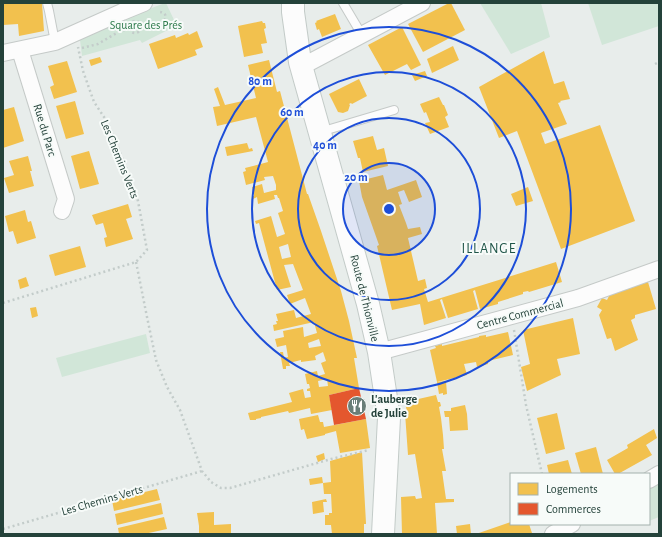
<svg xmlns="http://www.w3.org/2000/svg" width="662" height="537" viewBox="0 0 662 537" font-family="'Alegreya Sans',sans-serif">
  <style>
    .green { fill: #d1e6d8 }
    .homes { fill: #f2c14e; fill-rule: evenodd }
    .shops { fill: #e4572e }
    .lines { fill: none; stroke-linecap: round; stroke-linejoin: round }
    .lane-casing { stroke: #c5cac8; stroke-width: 10 }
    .street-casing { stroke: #c5cac8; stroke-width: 18 }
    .secondary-casing { stroke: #c3cbc8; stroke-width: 24 }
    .path { stroke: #c3ccca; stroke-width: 2.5; stroke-dasharray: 2 3; stroke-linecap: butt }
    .lane { stroke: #fcfcfc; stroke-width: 8 }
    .street { stroke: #fcfcfc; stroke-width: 16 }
    .secondary { stroke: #fcfcfc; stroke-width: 22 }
    .ring { fill: none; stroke: #1d4ed8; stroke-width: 2 }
    .labels { text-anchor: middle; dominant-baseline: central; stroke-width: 4; stroke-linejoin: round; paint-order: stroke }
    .park-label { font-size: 12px; fill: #2d7a4b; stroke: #f7fbf9 }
    .street-label { font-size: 12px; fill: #24423a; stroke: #f7fbf9 }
    .poi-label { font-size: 12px; font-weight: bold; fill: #24423a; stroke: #f7fbf9; text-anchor: start }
    .quarter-label { font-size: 14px; letter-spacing: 1px; fill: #1f5548; stroke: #f7fbf9 }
    .centre { fill: #1d4ed8; stroke: #f7fbf9; stroke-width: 2 }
    .ring-label { font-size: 12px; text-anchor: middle; font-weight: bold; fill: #1d4ed8; stroke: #f7fbf9; stroke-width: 4; stroke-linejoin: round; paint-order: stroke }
  </style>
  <rect width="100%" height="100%" fill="#e8edeb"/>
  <g class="green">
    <path d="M165,3H166L175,22L172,28L142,43L140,40L82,56L80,40L125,18Z"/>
    <path d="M480,3H541L550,37L511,54Z"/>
    <path d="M588,3H659V26L602,45Z"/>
    <path d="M146,334L150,353L62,377L56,358Z"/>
    <path d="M659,480V517L649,521V486Z"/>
  </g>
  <g class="homes">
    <path d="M3,3H42L44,31L19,36L18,24L3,25Z"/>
    <path d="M449,3H451L465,30L423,52L408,24Z"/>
    <path d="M335,14L341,29L322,37L319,29L317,30L315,23L317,22L316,21Z"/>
    <path d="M262,21L263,23H265L266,28L264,29L267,43L261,44L263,53L244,57L238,26Z"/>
    <path d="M402,27L421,65L411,70L407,64L385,75L368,45Z"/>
    <path d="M197,31L203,47L195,50L197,55L158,69L149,44L175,35L176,38L188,33L189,35Z"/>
    <path d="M453,46L459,60L432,73L427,59Z"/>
    <path d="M544,51L554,84L564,81L570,99L560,101L561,102L558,103L567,124L541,133L545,144L600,125L635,221L561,249L517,131L499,138L479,87Z"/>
    <path d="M100,57L102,62L91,66L89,60Z"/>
    <path d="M269,60L277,92L280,91L307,194H308L321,231L341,291L349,321L357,358H354L359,388L329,395L332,410L311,414L310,408L289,413L288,411L261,417V418L256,419V420H250L248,413L292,402L289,393L303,389L305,398L311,397L310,391H307V389L310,388L309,384H307L305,374L317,371L318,376L325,374L321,363L326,361L323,352L315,356L316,360L301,362V360L289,363L290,366H286V369H283L280,352H283L284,358L288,357L286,345L277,347L275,339L284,337L283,331L303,327L304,337L317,333L314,322L274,331L273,325L277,324L276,321H278L276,314L294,310L296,318L311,314L305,298L290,304L287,295L303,290L293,264L284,265L291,287L277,290L259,223L256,224L255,221L271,216L277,237L285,234L278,213L283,211L279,198H278L277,195H274L275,199L258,204L257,197L253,199L252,196H254L252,187L262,184L264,193L276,190V185L273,176L264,177L265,180L246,185L243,172L246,171L245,168L268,162L256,117L217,126L213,107L220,106L214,89L218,87L225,105L256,98L248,65ZM288,244L291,257L282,259L279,247ZM319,339L321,346L309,348L308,343ZM327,379L328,386L319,387L318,381Z"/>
    <path d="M67,61L77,92L54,99L50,87L54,85L48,66Z"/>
    <path d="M425,71L427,76L415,81L412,75Z"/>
    <path d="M359,79L367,96L352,104L351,103L349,104L350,105L348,111L343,113L338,112L329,94Z"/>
    <path d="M439,97L443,105H444L448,115L445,117L449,127L430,134L425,123L430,122L426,112L424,113L420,104Z"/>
    <path d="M75,101L84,134L66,139L56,106Z"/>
    <path d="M14,107L24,141L3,148V110Z"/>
    <path d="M373,136L377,150L384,148L388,166L363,172L360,158H358L353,141Z"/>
    <path d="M247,143L249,149L252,148L253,151L227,156L225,147Z"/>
    <path d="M89,151L99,184L80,189L71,156Z"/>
    <path d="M28,156L32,171H30L34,186L9,193L4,178L14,175L9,161Z"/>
    <path d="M383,175L387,190L416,180L422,197L409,202L404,190L398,192L402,204L399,205L406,223L408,229L420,227L422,234L408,238L418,281L425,279L427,288L424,289L428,302L556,262L562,282L529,292L528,291L523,292V294L498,302V304L480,309L475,290L473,291L478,309L448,318L442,299L440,300L446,318L424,325L420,304L392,310L377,246L379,245L362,197L359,181Z"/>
    <path d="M528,187L533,201L516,206L511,194Z"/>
    <path d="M128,204L132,217L126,219L133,239L106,247L104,238L107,237L103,223L96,225L92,215Z"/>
    <path d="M25,210L28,222L31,221L36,238L17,244L13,231L9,232L5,216Z"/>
    <path d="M80,246L86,267L55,276L49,255Z"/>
    <path d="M26,277L29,286L20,289L18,280Z"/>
    <path d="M648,282L656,309L635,315V318L631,320L638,340L615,351L611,338L607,339L599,315L602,310L597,307L602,298L607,300L610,294Z"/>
    <path d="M36,307L38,316L32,318L30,308Z"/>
    <path d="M573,318L580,354L557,359L561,375L527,391L521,367L530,364L523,330Z"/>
    <path d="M508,332L513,355L488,361V364L477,367L476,362L464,364L467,375L437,382L430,350L436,348L435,346L442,344V346L479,337V336L486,335V337Z"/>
    <path d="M446,381L447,394L443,395V393L439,394L437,382Z"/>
    <path d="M436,395L438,402H440L441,406L439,407L441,418L443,435L444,449H442L446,471H442L446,499H454V502L435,503L437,534H402L401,497L415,496L416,499L422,498L415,454L408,455L405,413L407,412L405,402Z"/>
    <path d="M465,405L467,414L468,430L450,431L449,417H445L444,411H451V408Z"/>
    <path d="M557,413L565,449L546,454L537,418Z"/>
    <path d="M318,415L320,422H323L324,427L366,419L370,448L340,453L336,431L325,434V435L307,439L304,429L301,430L299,419Z"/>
    <path d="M654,429L657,438L646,445L652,455L618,474H615L607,460L628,448L627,445Z"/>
    <path d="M596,447L603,474H581L575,453Z"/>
    <path d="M362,452L366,523V524H364V534H332L331,525H325V515H329V513H332L331,494H324L323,483L310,485L309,479L322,477L323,483L331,482L330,461Z"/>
    <path d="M324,453L325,459L318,462L316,456Z"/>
    <path d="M568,460L572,474H549L547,465Z"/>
    <path d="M157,489L160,500L114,511L112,500Z"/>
    <path d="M326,499L327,502H323L324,512L313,514L312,502Z"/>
    <path d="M161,503L163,514L117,525L115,514Z"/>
    <path d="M214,512V525L231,524V534H199V526L197,513Z"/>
    <path d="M164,517L167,529L144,534H119L118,528Z"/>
    <path d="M511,522V524H529L532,533L476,534Z"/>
    <path d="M470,524L471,534H457L456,526Z"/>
  </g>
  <path class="shops" d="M359,388L366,419L334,425L329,395Z"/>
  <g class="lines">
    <g class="lane-casing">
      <g id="lane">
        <path d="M47,3L49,11L55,42"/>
        <path d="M343,3L362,35"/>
        <path d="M320,132L394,110"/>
      </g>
    </g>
    <g class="street-casing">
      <g id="street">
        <path d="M20,50L66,199L62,211"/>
        <path d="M3,53L55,42L122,12L144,3"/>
        <path d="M301,67L422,3"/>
        <path d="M379,352L578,298L659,269"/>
        <path d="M649,480L659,474"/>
        <path d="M553,534L572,524"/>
      </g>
    </g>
    <g class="secondary-casing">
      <path id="secondary" d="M293,3V12L300,62L368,304L379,352L389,418L383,534"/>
    </g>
    <g class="path">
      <circle cx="135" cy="27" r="6"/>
      <path d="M141,27C148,27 156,27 161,23C169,18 166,11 157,12"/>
      <path d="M82,48L98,44L120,31L129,29"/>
      <path d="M655,64L659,62"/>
      <path d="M136,262L147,317L156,360L167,387L180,410L202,471L211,482L221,488H230L331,459L369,450"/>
      <path d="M3,303L136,262L147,250L138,201L131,180L108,123L94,102L83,71L78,47"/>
      <path d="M514,330L526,405L542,474"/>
      <path d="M3,529L202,471"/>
    </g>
    <use href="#lane" class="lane"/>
    <use href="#street" class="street"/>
    <use href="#secondary" class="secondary"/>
  </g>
  <circle cx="389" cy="209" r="46" fill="#1d4ed8" fill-opacity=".12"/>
  <g class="ring">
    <circle cx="389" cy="209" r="46"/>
    <circle cx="389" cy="209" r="91"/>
    <circle cx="389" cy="209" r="137"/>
    <circle cx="389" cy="209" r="182"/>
  </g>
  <defs>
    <g id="restaurant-disc" transform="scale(1)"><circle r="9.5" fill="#697e78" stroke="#f7fbf9"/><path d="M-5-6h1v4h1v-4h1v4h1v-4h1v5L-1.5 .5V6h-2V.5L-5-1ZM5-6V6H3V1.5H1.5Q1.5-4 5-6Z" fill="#fff"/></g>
  </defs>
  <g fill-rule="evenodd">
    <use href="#restaurant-disc" x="357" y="406"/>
  </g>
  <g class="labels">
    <g class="park-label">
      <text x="146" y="25">Square des Prés</text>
    </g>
    <g class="street-label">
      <text transform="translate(45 130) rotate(73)">Rue du Parc</text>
      <text transform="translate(120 159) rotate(68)">Les Chemins Verts</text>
      <text transform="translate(365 298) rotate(76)">Route de Thionville</text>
      <text transform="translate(520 314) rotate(-15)">Centre Commercial</text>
      <text transform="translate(102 500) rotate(-16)">Les Chemins Verts</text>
    </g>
    <g class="poi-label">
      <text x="371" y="399">L'auberge<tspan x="371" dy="14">de Julie</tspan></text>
    </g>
    <g class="quarter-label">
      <text x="489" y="249">ILLANGE</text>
    </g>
  </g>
  <circle cx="389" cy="209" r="6" class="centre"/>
  <g class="ring-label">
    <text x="260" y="85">80 m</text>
    <text x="292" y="116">60 m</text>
    <text x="325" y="149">40 m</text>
    <text x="356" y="181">20 m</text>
  </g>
  <rect width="662" height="537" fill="none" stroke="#24423a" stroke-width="8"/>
  <rect x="510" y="473" width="140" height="52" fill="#f7fbf9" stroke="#a3b1ad"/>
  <rect x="518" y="483" width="20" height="12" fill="#f2c14e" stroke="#a3b1ad"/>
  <text x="546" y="493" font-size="12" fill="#24423a">Logements</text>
  <rect x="518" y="503" width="20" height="12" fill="#e4572e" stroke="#a3b1ad"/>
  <text x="546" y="513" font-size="12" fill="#24423a">Commerces</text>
</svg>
